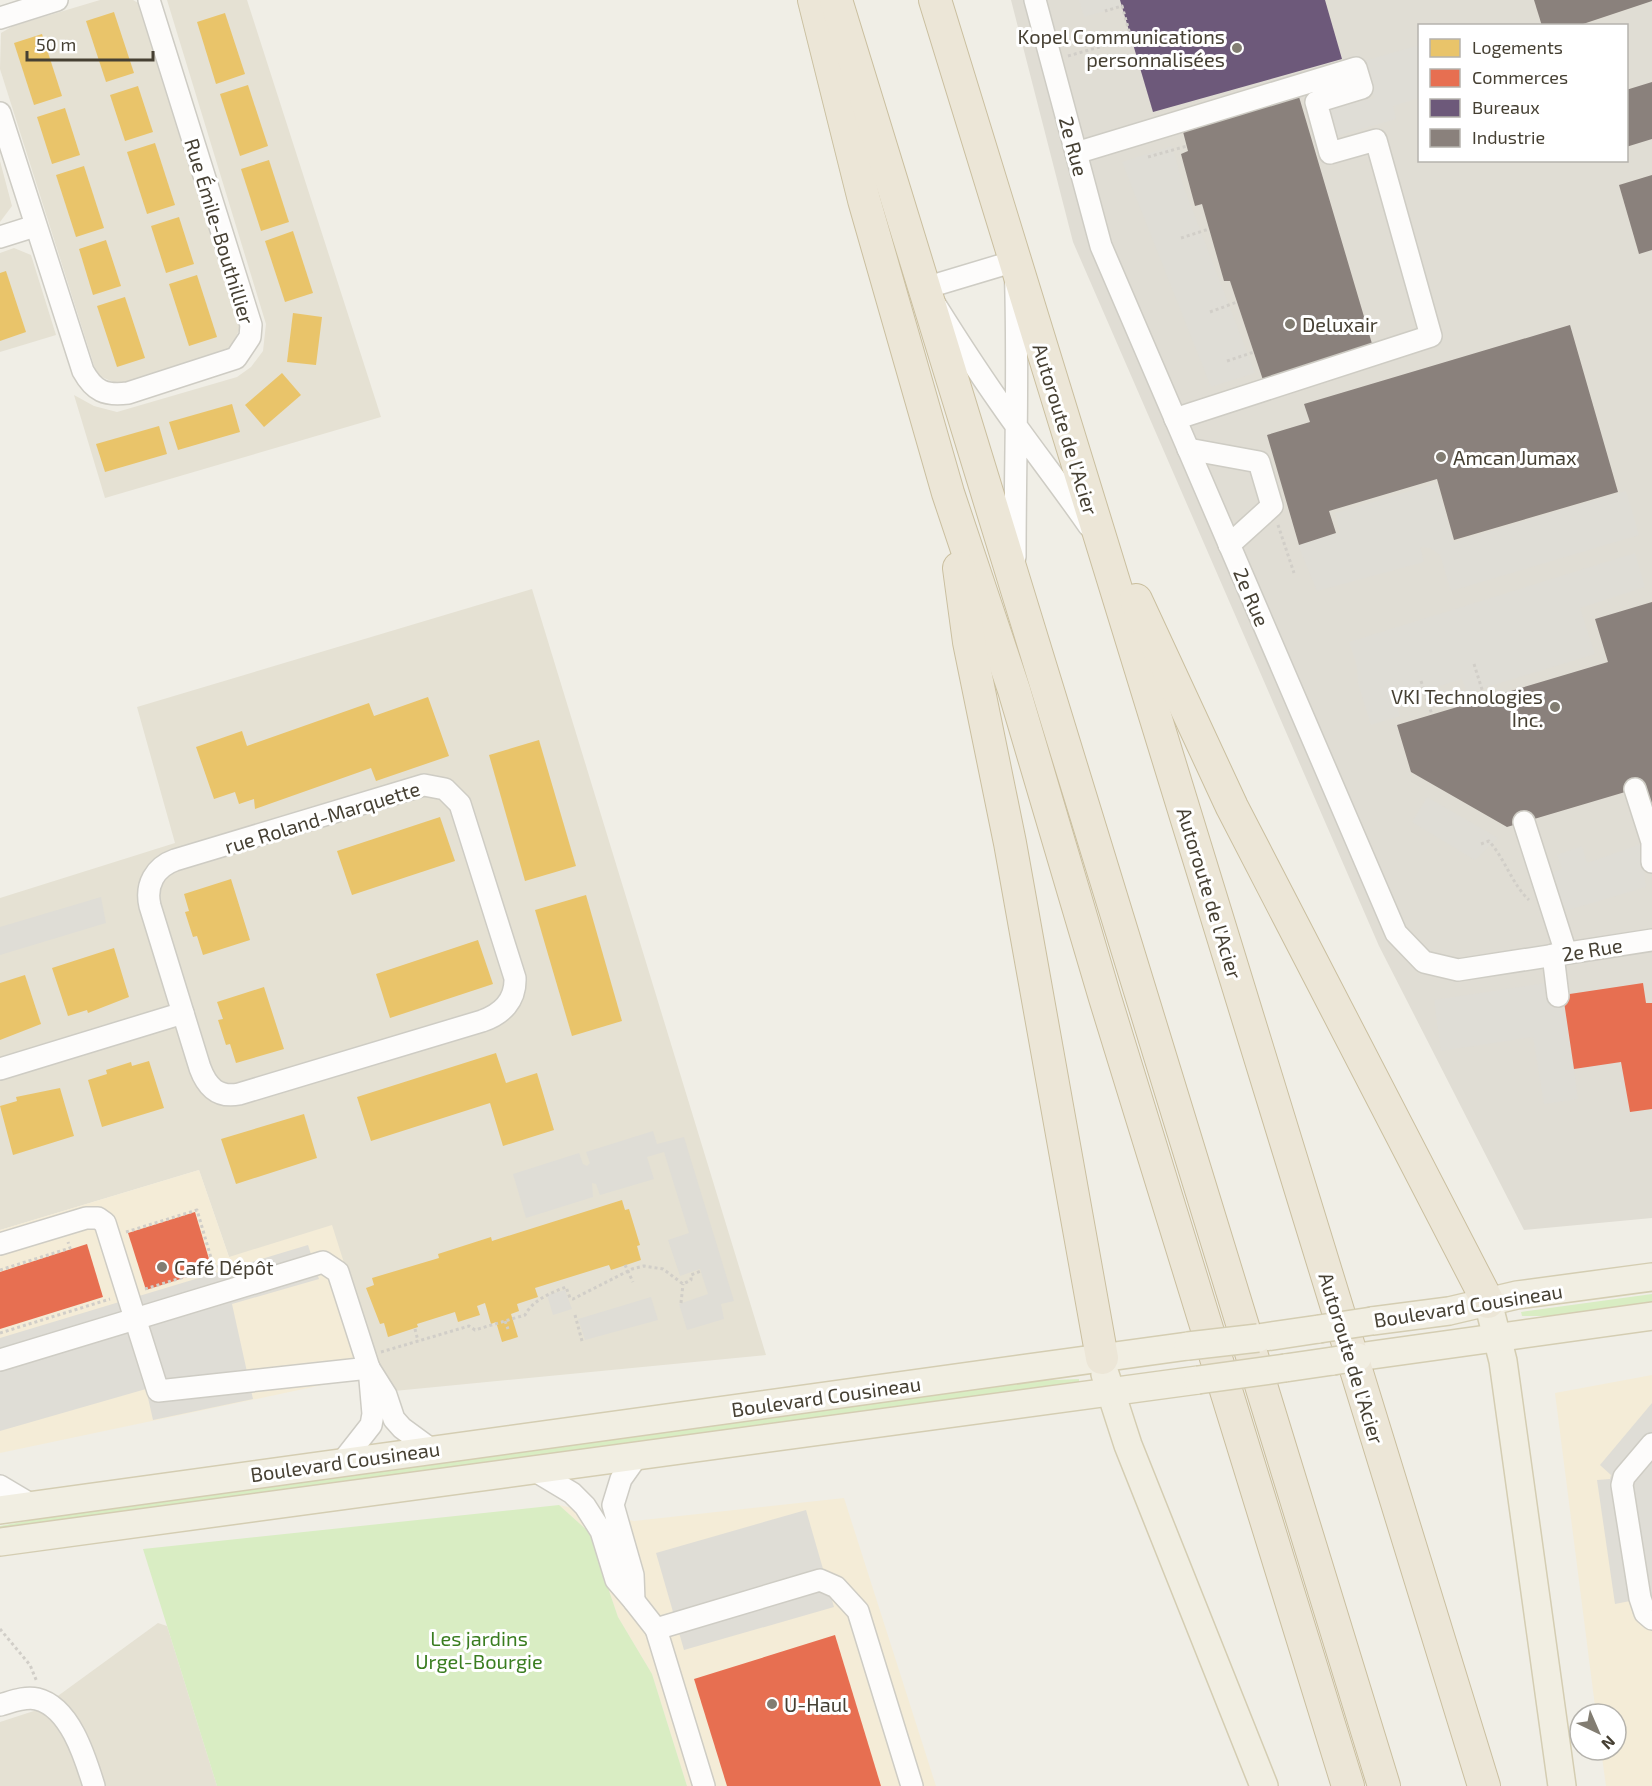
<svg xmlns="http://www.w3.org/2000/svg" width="1652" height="1786" viewBox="0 0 1652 1786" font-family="'Exo 2',sans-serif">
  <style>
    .residential { fill: #e5e1d3 }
    .commercial { fill: #f4ecd7 }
    .industrial { fill: #e0ddd4; fill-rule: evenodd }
    .green { fill: #d9edc3 }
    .parking { fill: #dfddd6 }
    .homes { fill: #e9c46a }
    .shops { fill: #e76f51 }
    .offices { fill: #6d597a }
    .industry { fill: #8a817c }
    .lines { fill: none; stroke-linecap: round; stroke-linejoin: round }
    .minor-casing { stroke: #ceccc4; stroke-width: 24 }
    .major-casing { stroke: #d4cdb2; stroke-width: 30 }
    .highway-casing { stroke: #cabf9f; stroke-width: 34 }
    .path { stroke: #d1cec8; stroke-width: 3; stroke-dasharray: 3 3; stroke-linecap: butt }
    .minor { stroke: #fdfcfb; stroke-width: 21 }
    .major { stroke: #f1eee2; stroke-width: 27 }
    .highway { stroke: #ece6d7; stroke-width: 32 }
    .major-bridge-casing { stroke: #d4cdb2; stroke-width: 30; stroke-linecap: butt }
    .major-bridge { stroke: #f1eee2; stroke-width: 27 }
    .poi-dot { fill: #827d72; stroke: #fff; stroke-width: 2 }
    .labels { text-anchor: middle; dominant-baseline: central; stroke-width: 6; stroke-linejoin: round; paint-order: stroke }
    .poi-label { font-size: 20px; fill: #464033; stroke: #fff; text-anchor: start }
    .street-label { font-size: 20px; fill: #464033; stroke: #fff }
    .park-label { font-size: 20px; fill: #3a7d20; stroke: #fff }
  </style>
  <rect width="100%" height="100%" fill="#f0eee6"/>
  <g class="residential">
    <path d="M100,0H133L140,4L240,328L230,350L120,385L97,375L0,69L1,33L13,26Z"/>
    <path d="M167,0H247L381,417L105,498L74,395L94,406L117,412L237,377L251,367L263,351L266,324Z"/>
    <path d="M0,161L12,206L0,222Z"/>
    <path d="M14,248L31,255L56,335L0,352V253Z"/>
    <path d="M532,589L766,1355L394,1391L229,1257L199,1170L0,1230V898L175,843L137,707Z"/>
    <path d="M158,1623L167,1626L217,1786H0V1722L40,1709Z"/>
  </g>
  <g class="commercial">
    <path d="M199,1170L229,1257L332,1225L379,1373L0,1453V1230Z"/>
    <path d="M1652,1375V1786H1606L1601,1750H1616V1714H1596L1555,1393Z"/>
    <path d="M844,1498L936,1786H687L652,1674L618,1617L589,1532L559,1505L634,1521Z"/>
  </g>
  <path class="industrial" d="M1011,0H1652V1218L1524,1230L1379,946L1073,242ZM1420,26H1626V160H1420Z"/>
  <g class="green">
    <path d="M1652,1294V1306L1568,1316H1522L1521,1312Z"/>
    <path d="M1079,1379V1383L0,1532V1526L119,1504L1029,1381Z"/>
    <path d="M559,1505L589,1532L618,1617L652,1674L687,1786H217L143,1549Z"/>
  </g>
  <g class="parking">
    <path d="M1079,0H1120L1122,6L1084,17Z"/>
    <path d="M1419,45V98L1393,106L1396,119L1334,137L1327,110L1374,98L1364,61Z"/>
    <path d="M1172,146L1183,185L1255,373L1211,387L1122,162Z"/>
    <path d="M1437,483L1454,542L1626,491L1639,535L1451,591L1440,555L1430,548L1420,547L1424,562L1317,591L1298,545L1340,532L1335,513Z"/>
    <path d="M1635,553L1645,587L1580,608L1595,654L1467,693L1462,679L1395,700L1400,716L1371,725L1358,683L1357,666L1349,642Z"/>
    <path d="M1427,797L1498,838L1475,860L1412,822Z"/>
    <path d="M1641,844L1646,887L1568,910L1534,879L1562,869L1557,855L1582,846L1587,863Z"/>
    <path d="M101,897L106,923L0,955V927Z"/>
    <path d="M1545,983L1548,997L1563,995L1578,1099L1544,1104L1533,1037L1441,1051L1434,1000Z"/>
    <path d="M653,1131L657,1144L684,1137L734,1301L721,1304L724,1319L687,1330L679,1304L708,1294L700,1269L680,1276L668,1240L689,1233L664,1152L647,1157L654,1179L600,1195L596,1184L592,1183L593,1197L526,1218L513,1174L579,1153L583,1164L587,1166L590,1163L586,1152Z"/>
    <path d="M308,1245L319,1279L232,1304L253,1399L153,1420L146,1389L0,1431V1338Z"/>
    <path d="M565,1290L572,1309L553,1315L547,1295Z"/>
    <path d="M651,1297L658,1320L585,1340L578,1319Z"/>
    <path d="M1652,1403V1609L1633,1615L1630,1601L1615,1604L1597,1480L1610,1479L1611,1475L1600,1465Z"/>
    <path d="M806,1510L834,1607L684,1650L656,1553Z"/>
  </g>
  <g class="homes">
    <path d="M114,12L134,73L106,82L86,21Z"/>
    <path d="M225,13L245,74L216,84L197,22Z"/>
    <path d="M42,34L62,96L34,105L14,43Z"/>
    <path d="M248,85L268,146L240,156L220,94Z"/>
    <path d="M138,86L153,132L125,141L110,95Z"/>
    <path d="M65,108L80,155L52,164L37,117Z"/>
    <path d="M155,143L175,205L147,214L127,152Z"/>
    <path d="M269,160L289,222L261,231L241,169Z"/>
    <path d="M84,166L104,228L76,237L56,175Z"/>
    <path d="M179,217L194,264L166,273L151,226Z"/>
    <path d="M293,231L313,293L285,302L265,241Z"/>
    <path d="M106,240L121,286L93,295L79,249Z"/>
    <path d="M6,271L26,332L0,341V273Z"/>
    <path d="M197,275L217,337L189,346L169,284Z"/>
    <path d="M125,297L145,358L117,367L97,306Z"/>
    <path d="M293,313L322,317L316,365L287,362Z"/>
    <path d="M282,373L301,395L264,427L245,405Z"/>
    <path d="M232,404L240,432L178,450L169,422Z"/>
    <path d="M159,426L167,454L105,472L96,444Z"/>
    <path d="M428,697L449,756L376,781L371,768L255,809L254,799L239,804L235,792L214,799L196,747L242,731L247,746L369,703L374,716Z"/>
    <path d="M539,740L576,866L525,881L489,755Z"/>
    <path d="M440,817L455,861L352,895L337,851Z"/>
    <path d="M231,879L250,940L203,955L197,936L193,937L185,912L189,911L184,894Z"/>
    <path d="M586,895L622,1021L572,1036L535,910Z"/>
    <path d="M478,940L493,984L390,1018L376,974Z"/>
    <path d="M114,948L129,997L88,1013L87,1010L68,1016L52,968Z"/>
    <path d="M25,975L41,1024L0,1040V983Z"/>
    <path d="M264,987L284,1049L236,1063L230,1044L226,1045L218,1020L223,1019L217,1002Z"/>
    <path d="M496,1053L506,1083L537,1073L554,1130L503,1146L490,1103L371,1141L357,1097Z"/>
    <path d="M149,1061L164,1108L102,1127L88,1080L107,1074L106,1070L131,1062L132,1066Z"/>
    <path d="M60,1088L74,1136L13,1155L0,1106L17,1101L16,1097Z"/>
    <path d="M304,1114L317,1158L236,1184L221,1139Z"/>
    <path d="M622,1200L625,1210L629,1209L640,1245L637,1246L641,1260L611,1270L609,1265L535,1288L538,1297L517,1304L519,1311L511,1314L518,1337L502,1342L496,1322L491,1324L485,1303L477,1306L480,1315L458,1322L455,1312L417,1324L418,1327L388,1337L384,1323L380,1324L366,1288L374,1285L372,1278L439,1258L438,1254L491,1237L492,1241Z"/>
  </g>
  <g class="shops">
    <path d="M1643,983L1646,1003H1652V1109L1630,1112L1621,1062L1574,1069L1563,995Z"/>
    <path d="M195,1212L212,1269L146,1290L128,1233Z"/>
    <path d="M87,1244L103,1297L0,1329V1272Z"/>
    <path d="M835,1635L881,1786H727L694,1679Z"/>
  </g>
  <path class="offices" d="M1120,0H1325L1342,59L1153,112Z"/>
  <g class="industry">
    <path d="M1534,0H1652V1L1577,26H1542Z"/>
    <path d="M1652,82V139L1626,147V90Z"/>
    <path d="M1297,90L1373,347L1263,380L1230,281H1224L1202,204L1195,206L1181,154L1188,151L1181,124Z"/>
    <path d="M1652,175V250L1639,254L1619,185Z"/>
    <path d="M1570,325L1618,492L1454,540L1437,479L1329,511L1336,533L1299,545L1267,435L1310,422L1304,404Z"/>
    <path d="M1652,602V813L1642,787L1507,827L1411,772L1397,725L1608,662L1595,619Z"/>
  </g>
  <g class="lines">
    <g class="minor-casing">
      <g id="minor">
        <path d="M1035,0L1101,246L1396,933L1424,962L1458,970L1652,940"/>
        <path d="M0,18L57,0"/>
        <path d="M0,113L83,371C94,391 105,396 128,393L236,358L250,337L251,325L149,0"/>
        <path d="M1076,153L1356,68L1362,88L1316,102L1330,153L1376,140L1431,336L1175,419"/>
        <path d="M0,237L35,226"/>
        <path d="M1188,449L1259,462L1272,506L1229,545"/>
        <path d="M1015,557C1015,458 1019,360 1015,261L925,288C949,327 974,366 1000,403C1029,445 1060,484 1089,526"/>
        <path d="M424,785L445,789L460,804L515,978C516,1001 502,1014 482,1021L239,1094C218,1098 207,1087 200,1068L150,906C145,885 155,867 175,860Z"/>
        <path d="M1635,789L1652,842V862"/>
        <path d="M1524,822L1566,953"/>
        <path d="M1553,955L1558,996"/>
        <path d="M0,1069L183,1013"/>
        <path d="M0,1244L86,1218H98L105,1223L158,1391L369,1368"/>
        <path d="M0,1360L323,1262L338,1272L369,1368L386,1395L394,1419L402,1428L432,1450"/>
        <path d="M1652,1444L1624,1477L1622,1485L1640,1598L1645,1613L1652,1619"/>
        <path d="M342,1462L371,1425L373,1414L369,1368"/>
        <path d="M532,1469L572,1493L585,1506L601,1531L616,1580L634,1601L633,1575L613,1505L621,1479L638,1455"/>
        <path d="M0,1486L32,1505"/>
        <path d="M634,1601L656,1629"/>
        <path d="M0,1705C11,1702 25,1696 37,1699C70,1707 85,1757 94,1786"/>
        <path d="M704,1786L656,1629L820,1580L836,1587L858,1611L912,1786"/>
      </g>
    </g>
    <g class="major-casing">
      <g id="major">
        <path d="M1488,1302L1503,1361L1562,1786"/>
        <path d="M1372,1321L1449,1311L1517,1295L1652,1277"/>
        <path d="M1258,1338L1319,1329"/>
        <path d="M1358,1357L1652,1316"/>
        <path d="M1285,1368L1333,1361"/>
        <path d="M1105,1374L1128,1445L1264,1786"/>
        <path d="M0,1510L1188,1346"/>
        <path d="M0,1542L1198,1380"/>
      </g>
    </g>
    <g class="highway-casing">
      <g id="highway">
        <path d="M814,0L864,200L948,493L1014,690L1105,998L1348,1786"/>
        <path d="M836,0L1384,1786"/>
        <path d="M935,0L1484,1786"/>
        <path d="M959,568L969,642L1010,843L1102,1358"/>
        <path d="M1136,600L1232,807L1488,1302"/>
      </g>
    </g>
    <g class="path">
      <path d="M1068,56L1131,38L1122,6L1105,11"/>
      <path d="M1148,157L1187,146"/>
      <path d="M1181,238L1209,229"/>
      <path d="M1210,312L1237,302"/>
      <path d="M1227,361L1254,352"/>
      <path d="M1278,525L1294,573"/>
      <path d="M1474,664L1485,699"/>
      <path d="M1421,681L1432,715"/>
      <path d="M1481,844L1489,841C1505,859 1512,884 1529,900"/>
      <path d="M126,1232L197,1210L214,1268L230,1263"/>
      <path d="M625,1265L633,1282"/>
      <path d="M0,1270L70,1248L68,1242"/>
      <path d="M145,1289L214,1268"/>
      <path d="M681,1303L683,1284"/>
      <path d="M575,1315L582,1341"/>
      <path d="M505,1321L508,1329"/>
      <path d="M415,1329L418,1341"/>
      <path d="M0,1333L110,1299"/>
      <path d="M381,1352L469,1326L475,1330L525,1315C533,1300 550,1293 566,1287L570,1298L573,1299L632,1269L644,1266L663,1269L683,1284L691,1280V1275L701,1271"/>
      <path d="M0,1629L30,1665L37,1682"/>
    </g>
    <use href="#minor" class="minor"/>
    <use href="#major" class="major"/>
    <use href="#highway" class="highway"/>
    <g class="major-bridge-casing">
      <g id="major-bridge">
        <path d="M1319,1329L1372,1321"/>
        <path d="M1188,1346L1258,1338"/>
        <path d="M1333,1361L1358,1357"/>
        <path d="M1198,1380L1285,1368"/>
      </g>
    </g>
    <use href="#major-bridge" class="major-bridge"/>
  </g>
  <g class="poi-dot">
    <circle cx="1237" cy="48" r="6"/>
    <circle cx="1290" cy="324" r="6"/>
    <circle cx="1441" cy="457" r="6"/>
    <circle cx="1555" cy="707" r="6"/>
    <circle cx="162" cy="1267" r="6"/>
    <circle cx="772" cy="1704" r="6"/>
  </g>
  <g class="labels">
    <g class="poi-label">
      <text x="1225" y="36" text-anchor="end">Kopel Communications<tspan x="1225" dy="23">personnalisées</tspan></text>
      <text x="1302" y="324">Deluxair</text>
      <text x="1453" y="457">Amcan Jumax</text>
      <text x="1543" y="696" text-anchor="end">VKI Technologies<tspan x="1543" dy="23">Inc.</tspan></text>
      <text x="174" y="1267">Café Dépôt</text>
      <text x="784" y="1704">U-Haul</text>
    </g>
    <g class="street-label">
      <text transform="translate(1074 146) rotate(75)">2e Rue</text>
      <text transform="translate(220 231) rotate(73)">Rue Émile-Bouthillier</text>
      <text transform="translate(1066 429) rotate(73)">Autoroute de l'Acier</text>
      <text transform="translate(1252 597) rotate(67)">2e Rue</text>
      <text transform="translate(322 817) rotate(-17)">rue Roland-Marquette</text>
      <text transform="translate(1210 893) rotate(73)">Autoroute de l'Acier</text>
      <text transform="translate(1592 949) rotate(-9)">2e Rue</text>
      <text transform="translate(1468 1305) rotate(-9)">Boulevard Cousineau</text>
      <text transform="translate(1352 1358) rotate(73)">Autoroute de l'Acier</text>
      <text transform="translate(826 1396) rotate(-8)">Boulevard Cousineau</text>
      <text transform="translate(345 1461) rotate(-8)">Boulevard Cousineau</text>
    </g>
    <g class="park-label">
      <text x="479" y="1638">Les jardins<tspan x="479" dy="23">Urgel-Bourgie</tspan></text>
    </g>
  </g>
  <rect x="1418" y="24" width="210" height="138" fill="#ffffff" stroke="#b5b3ad" stroke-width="1.5"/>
  <rect x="1430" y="39" width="30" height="18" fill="#e9c46a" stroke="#b5b3ad" stroke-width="1.5"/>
  <text x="1472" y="54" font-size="18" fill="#464033">Logements</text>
  <rect x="1430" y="69" width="30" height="18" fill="#e76f51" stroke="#b5b3ad" stroke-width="1.5"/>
  <text x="1472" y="84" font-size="18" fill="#464033">Commerces</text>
  <rect x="1430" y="99" width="30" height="18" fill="#6d597a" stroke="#b5b3ad" stroke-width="1.5"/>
  <text x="1472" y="114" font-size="18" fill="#464033">Bureaux</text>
  <rect x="1430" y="129" width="30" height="18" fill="#8a817c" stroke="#b5b3ad" stroke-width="1.5"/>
  <text x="1472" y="144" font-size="18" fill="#464033">Industrie</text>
  <g transform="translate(1598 1732) rotate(136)"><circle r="28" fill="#ffffff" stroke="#b5b3ad" stroke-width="1.5"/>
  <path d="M0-4.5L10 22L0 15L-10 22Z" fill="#827d72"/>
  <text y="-9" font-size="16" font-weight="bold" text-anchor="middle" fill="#464033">N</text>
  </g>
  <path d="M27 51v9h126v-9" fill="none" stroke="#464033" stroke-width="3"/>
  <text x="36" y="51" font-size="18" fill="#464033" stroke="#ffffff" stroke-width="4.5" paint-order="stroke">50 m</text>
</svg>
